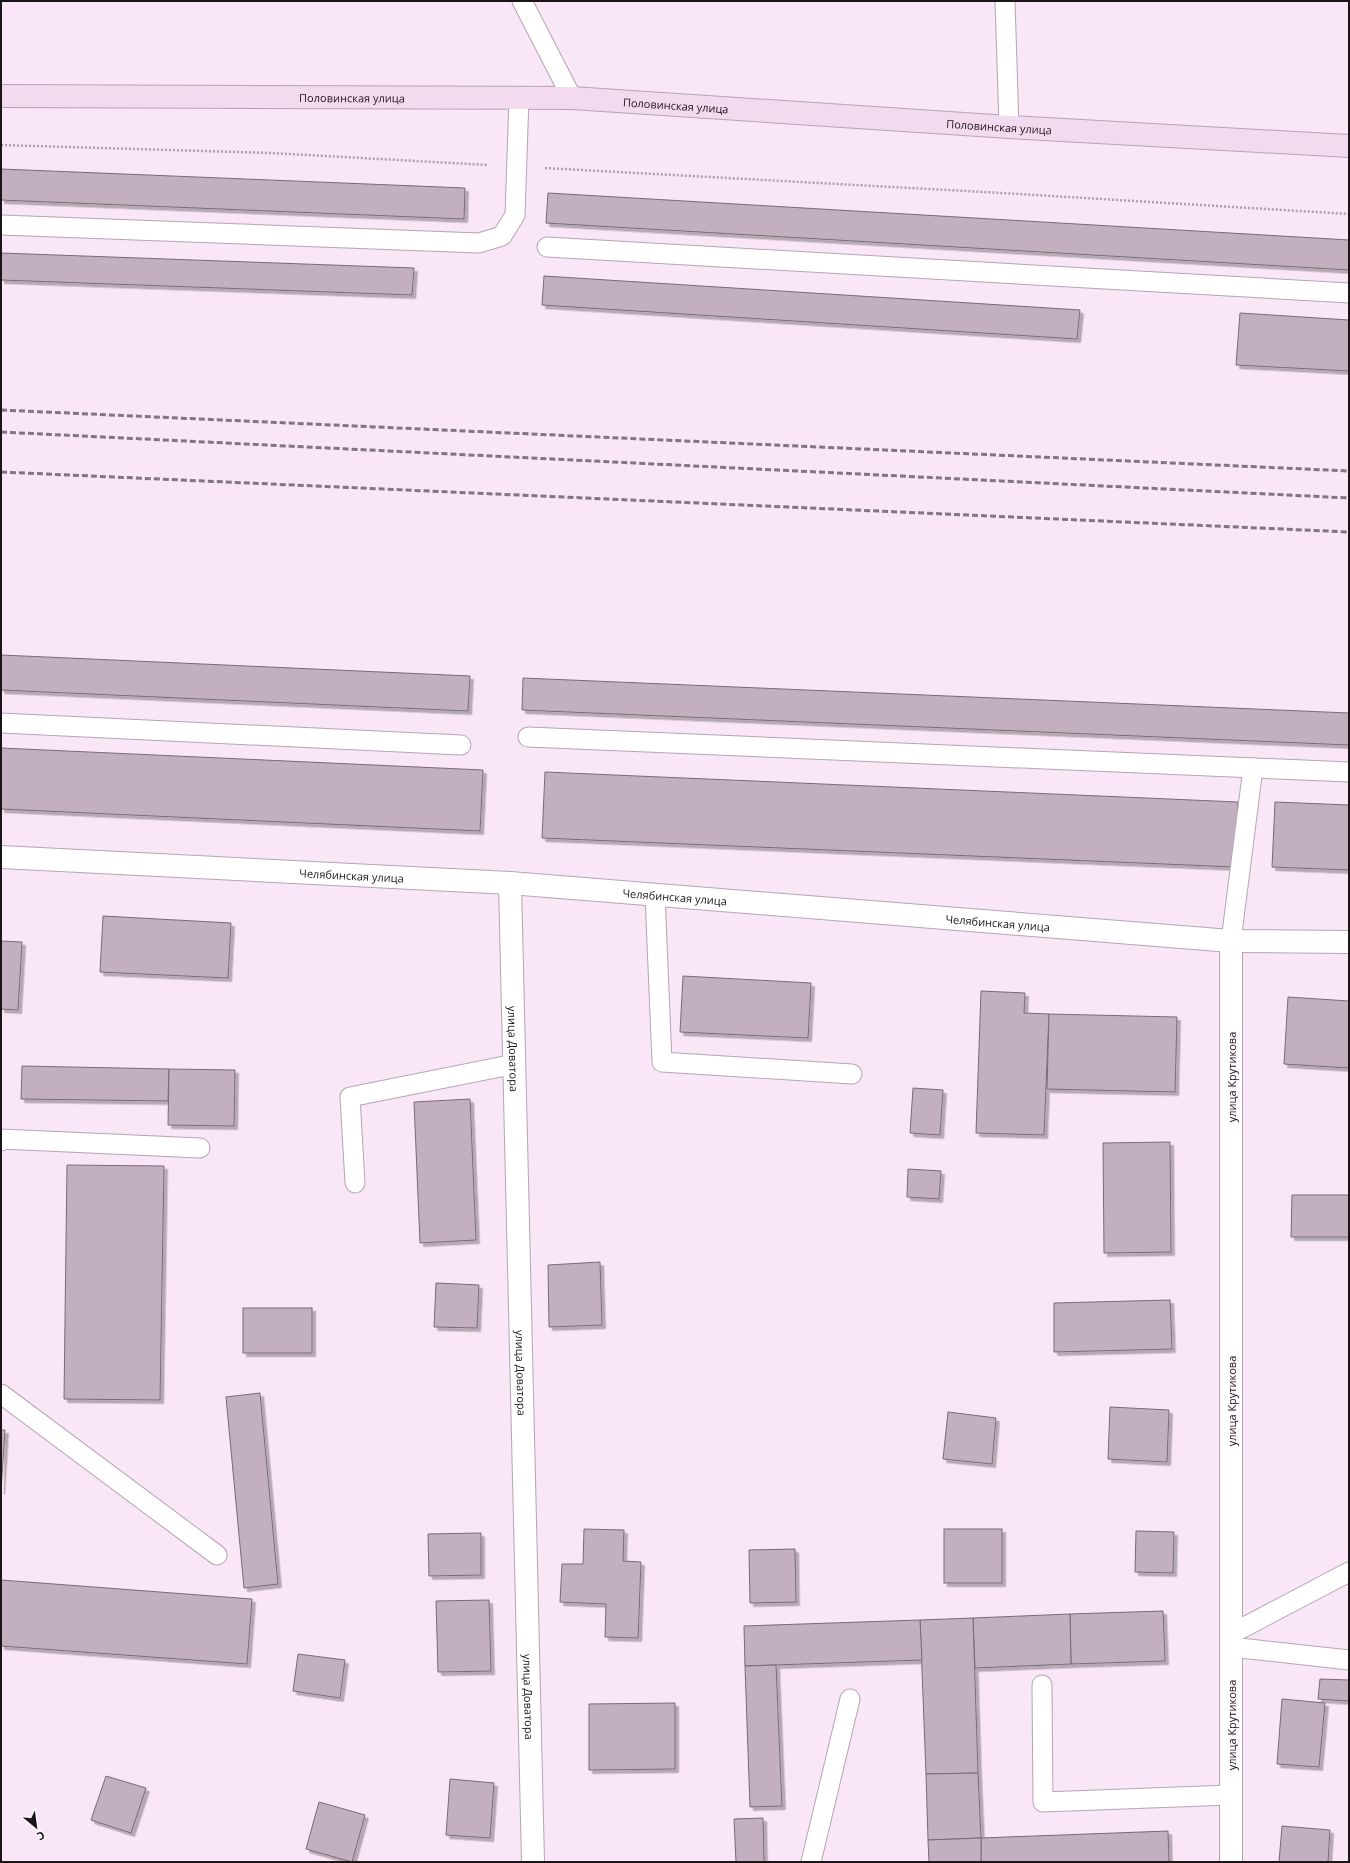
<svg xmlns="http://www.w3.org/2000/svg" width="1350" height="1863" viewBox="0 0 1350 1863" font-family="'Open Sans',sans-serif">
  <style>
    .building { fill: #c2b0c0; stroke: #7a6a78; filter: url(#shadow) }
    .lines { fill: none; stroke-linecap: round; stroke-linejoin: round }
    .service-casing { stroke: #b6a4b4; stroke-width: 21 }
    .minor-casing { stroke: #b6a4b4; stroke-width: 24 }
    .secondary-casing { stroke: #b6a4b4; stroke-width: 24 }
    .path { stroke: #ad9eab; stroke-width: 2.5; stroke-dasharray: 2 2; stroke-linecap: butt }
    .service { stroke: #fff; stroke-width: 19 }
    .minor { stroke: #fff; stroke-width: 22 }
    .secondary { stroke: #f2daef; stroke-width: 22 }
    .rail { stroke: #817580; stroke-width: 3; stroke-dasharray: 6 3; stroke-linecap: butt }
    .labels { text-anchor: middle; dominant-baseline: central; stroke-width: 3; stroke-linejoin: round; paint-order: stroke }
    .street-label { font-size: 11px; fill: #1b151a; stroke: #fff7fe }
  </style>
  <defs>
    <filter id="shadow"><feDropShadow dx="3.5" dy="3.5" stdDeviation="0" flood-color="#0004"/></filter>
  </defs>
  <rect width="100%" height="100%" fill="#f9e6f6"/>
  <g class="building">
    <path d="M1,169L465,188L464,219L1,200Z"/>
    <path d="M548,193L1349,240V270L546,223Z"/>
    <path d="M1,253L414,268L412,295L1,280Z"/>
    <path d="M544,276L1080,310L1077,339L542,305Z"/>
    <path d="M1240,313L1349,320V371L1236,365Z"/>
    <path d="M1,655L470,676L468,711L1,690Z"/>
    <path d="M523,678L1349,713V745L522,710Z"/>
    <path d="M1,748L483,770L480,831L1,809Z"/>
    <path d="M545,772L1238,802L1235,867L542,838Z"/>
    <path d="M1275,802L1349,805V870L1272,867Z"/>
    <path d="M103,916L231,923L228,978L100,972Z"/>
    <path d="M1,941L22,942L18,1010L1,1009Z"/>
    <path d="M683,976L811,983L808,1038L680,1032Z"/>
    <path d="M981,991L1025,993L1024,1013L1049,1014L1044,1135L976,1133Z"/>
    <path d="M1288,997L1349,1001V1068L1284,1064Z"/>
    <path d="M1049,1014L1177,1017L1175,1092L1047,1089Z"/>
    <path d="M22,1066L169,1069L168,1101L21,1099Z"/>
    <path d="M169,1069L235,1070L234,1126L168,1125Z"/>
    <path d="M913,1088L943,1090L940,1135L910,1133Z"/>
    <path d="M470,1099L476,1240L420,1243L414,1102Z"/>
    <path d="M1170,1142L1171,1252L1104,1253L1103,1143Z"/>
    <path d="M67,1165L164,1166L160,1400L64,1399Z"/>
    <path d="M908,1169L941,1171L939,1199L907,1197Z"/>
    <path d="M1292,1195H1349V1237H1291Z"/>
    <path d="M600,1262L602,1325L549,1327L548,1265Z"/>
    <path d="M436,1283L479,1285L477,1328L434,1327Z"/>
    <path d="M1170,1300L1172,1349L1054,1352V1303Z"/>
    <rect x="243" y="1308" width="69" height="45"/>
    <path d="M260,1393L278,1584L244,1588L226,1397Z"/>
    <path d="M1110,1407L1169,1410L1167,1462L1108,1459Z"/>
    <path d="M948,1412L996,1418L992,1464L943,1459Z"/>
    <path d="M1,1430H5L1,1491Z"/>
    <path d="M584,1529L624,1530L623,1561L641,1562L638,1638L605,1637L606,1604L560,1602L562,1564H583Z"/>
    <rect x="944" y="1529" width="58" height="54"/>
    <path d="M1136,1531L1174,1532L1173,1573L1135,1572Z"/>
    <path d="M481,1533V1575L429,1576L428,1534Z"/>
    <path d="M795,1549L796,1602L750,1603L749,1550Z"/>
    <path d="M1,1580L252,1599L247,1664L1,1646Z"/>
    <path d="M489,1600L491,1671L438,1672L436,1601Z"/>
    <path d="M1163,1611L1165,1661L1071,1664L1070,1614Z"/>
    <path d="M1070,1614L1071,1664L975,1668L973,1618Z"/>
    <path d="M973,1618L978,1773L926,1774L920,1620Z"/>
    <path d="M920,1620L922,1660L745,1666L744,1626Z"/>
    <path d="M298,1654L345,1660L340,1698L293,1691Z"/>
    <path d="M776,1665L782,1806L750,1807L745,1666Z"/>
    <path d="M1320,1679L1349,1680V1701L1318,1699Z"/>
    <path d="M1282,1699L1325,1703L1319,1767L1277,1764Z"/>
    <path d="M675,1703V1769L589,1770V1704Z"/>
    <path d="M978,1773L981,1838L928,1840L926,1774Z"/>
    <path d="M106,1776L146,1788L131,1833L91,1820Z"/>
    <path d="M450,1779L494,1783L490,1838L446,1835Z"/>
    <path d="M319,1802L365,1815L352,1862L306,1849Z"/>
    <path d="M763,1818L764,1862H736L734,1819Z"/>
    <path d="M1282,1826L1330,1830L1328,1862H1279Z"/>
    <path d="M1168,1831L1169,1862H981V1838Z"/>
    <path d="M981,1838V1862H929L928,1840Z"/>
  </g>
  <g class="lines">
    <g class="service-casing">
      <g id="service">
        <path d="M522,1L572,98"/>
        <path d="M1005,1L1009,127"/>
        <path d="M1,225L479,243L502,236L515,215L519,98"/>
        <path d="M547,247L1349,293"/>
        <path d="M1,723L461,745"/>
        <path d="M528,737L1349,772"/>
        <path d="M655,895L662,1062L852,1074"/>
        <path d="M1231,941L1253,768"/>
        <path d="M1,1141V1139L200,1148"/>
        <path d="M355,1183L350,1097L515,1064"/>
        <path d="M1,1394L217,1555"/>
        <path d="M1231,1634L1349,1572"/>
        <path d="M1231,1647L1349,1660"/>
        <path d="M1042,1685L1043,1802L1231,1795"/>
        <path d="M811,1862L850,1699"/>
      </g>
    </g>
    <g class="minor-casing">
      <g id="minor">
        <path id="s1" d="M1,857L510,883L1231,941L1349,942"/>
        <path id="s2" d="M510,883L533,1862"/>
        <path d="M1231,1862V941"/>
      </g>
    </g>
    <g class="secondary-casing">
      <g id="secondary">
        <path id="s3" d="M1,96L572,98L1009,127L1349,146"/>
      </g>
    </g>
    <g class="path">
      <path d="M1,145L271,153L488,165"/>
      <path d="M545,168L1002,193L1349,214"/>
    </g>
    <use href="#service" class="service"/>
    <use href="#minor" class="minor"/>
    <use href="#secondary" class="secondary"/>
    <g class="rail">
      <path d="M1,410L1349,471"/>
      <path d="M1,432L1349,498"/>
      <path d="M1,472L1349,532"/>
    </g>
  </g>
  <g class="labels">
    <g class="street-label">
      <text stroke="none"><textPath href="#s3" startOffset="351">Половинская улица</textPath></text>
      <text stroke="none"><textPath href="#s3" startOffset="675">Половинская улица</textPath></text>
      <text stroke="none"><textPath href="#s3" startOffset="999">Половинская улица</textPath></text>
      <text stroke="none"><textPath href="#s1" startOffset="351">Челябинская улица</textPath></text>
      <text stroke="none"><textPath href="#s1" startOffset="675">Челябинская улица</textPath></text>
      <text stroke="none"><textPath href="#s1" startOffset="999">Челябинская улица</textPath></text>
      <text stroke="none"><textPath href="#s2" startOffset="166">улица Доватора</textPath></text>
      <text transform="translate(1231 1077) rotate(-90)">улица Крутикова</text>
      <text stroke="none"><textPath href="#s2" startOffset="490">улица Доватора</textPath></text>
      <text transform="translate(1231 1401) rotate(-90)">улица Крутикова</text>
      <text stroke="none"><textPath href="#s2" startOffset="814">улица Доватора</textPath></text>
      <text transform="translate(1231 1725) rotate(-90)">улица Крутикова</text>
    </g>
  </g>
  <rect width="1350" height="1863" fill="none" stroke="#1b151a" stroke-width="4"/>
  <g transform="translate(36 1827) rotate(151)" stroke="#fff7fe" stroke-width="3" paint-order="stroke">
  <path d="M0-3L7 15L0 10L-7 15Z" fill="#1b151a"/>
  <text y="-6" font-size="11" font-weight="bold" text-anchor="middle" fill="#1b151a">С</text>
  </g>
</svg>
